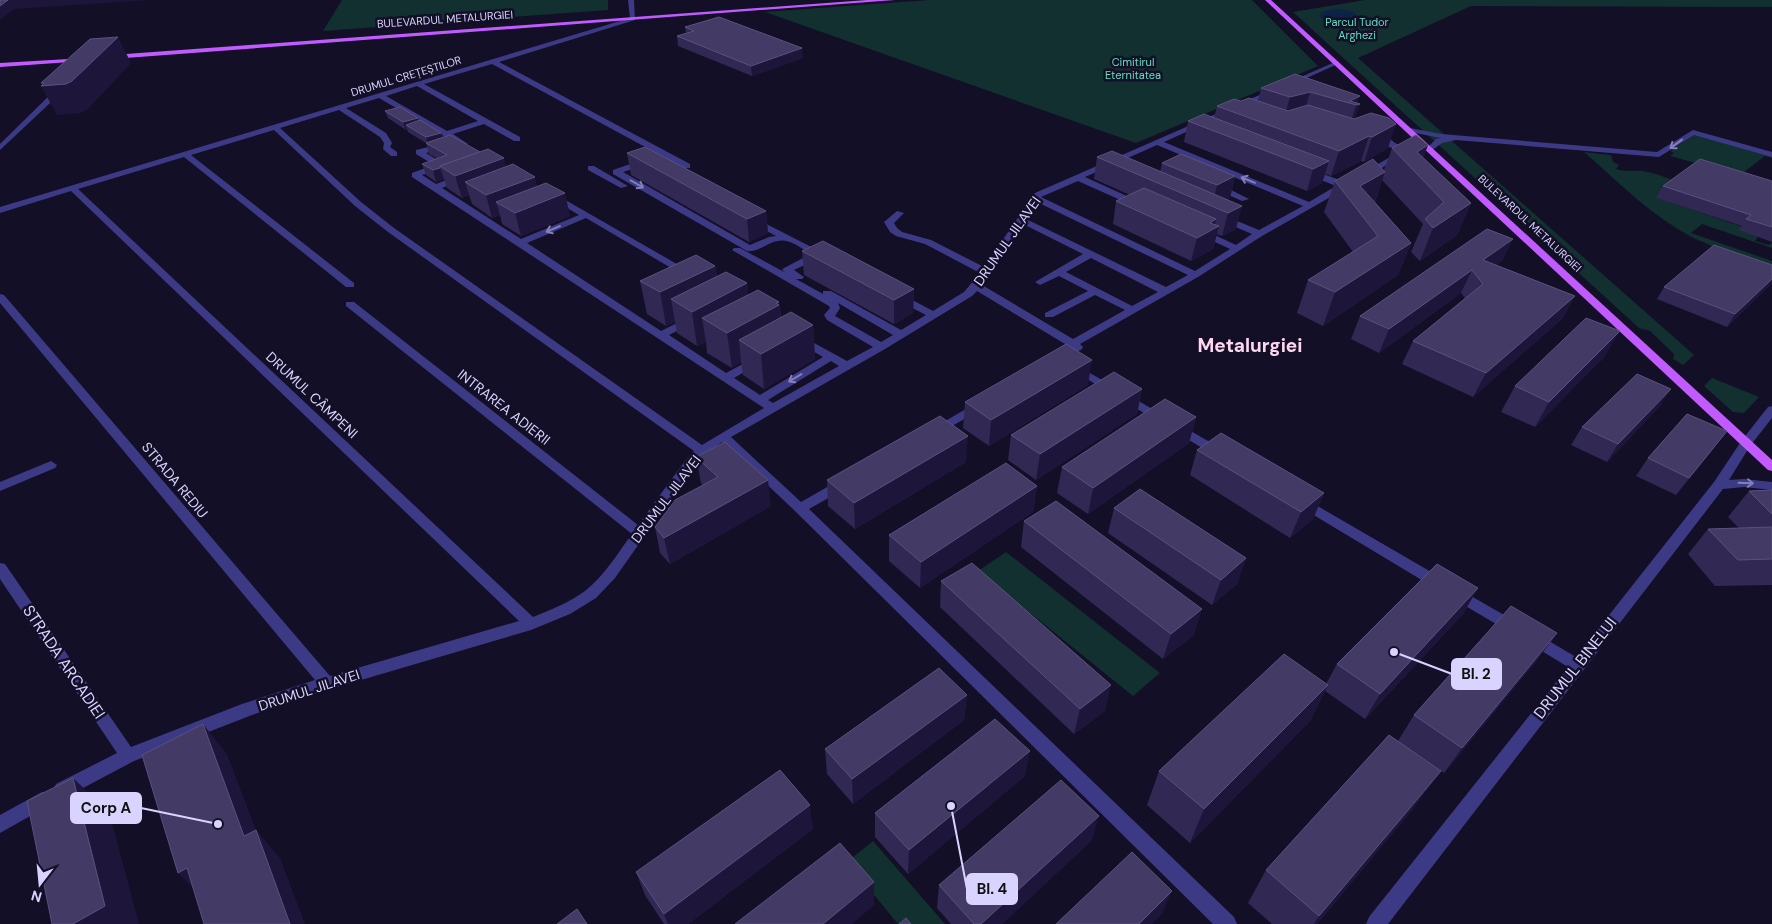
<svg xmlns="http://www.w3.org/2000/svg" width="1772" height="924" viewBox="0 0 1772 924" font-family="'DM Sans',sans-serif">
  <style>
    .green { fill: #12302f }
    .water { fill: #0c2248 }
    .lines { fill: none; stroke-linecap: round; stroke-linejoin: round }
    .minor { fill: #3d3a85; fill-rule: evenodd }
    .major { fill: #c25bff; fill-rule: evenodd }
    .wall { fill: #312854 }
    .shaded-wall { fill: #1d163a }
    .building { fill: #433a66; stroke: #5a527e }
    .oneway { stroke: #837fbc }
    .labels { text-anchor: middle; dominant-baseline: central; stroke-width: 5; stroke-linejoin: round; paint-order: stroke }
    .far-street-label { font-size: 11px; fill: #d9d4ff; stroke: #130f26 }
    .far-park-label { font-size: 11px; fill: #5fe0c0; stroke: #130f26 }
    .street-label { font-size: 14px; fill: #d9d4ff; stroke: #130f26 }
    .near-street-label { font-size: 16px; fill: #d9d4ff; stroke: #130f26 }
    .district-label { font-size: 19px; font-weight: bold; fill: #ffd6f0; stroke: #130f26 }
    .leader { fill: none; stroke: #d9d4ff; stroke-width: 2 }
    .callout-dot { fill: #d9d4ff; stroke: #130f26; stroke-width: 2 }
    .callout { fill: #d9d4ff; stroke: #d9d4ff; stroke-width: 2 }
    .callout-label { font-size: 15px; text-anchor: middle; font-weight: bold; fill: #111 }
  </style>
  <rect width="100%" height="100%" fill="#130f26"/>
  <g class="green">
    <path d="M342,0H608V10L323,31Z"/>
    <path d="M929,0H1252L1318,66L1136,143L765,12Z"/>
    <path d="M1365,0H1772V7L1471,6L1358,58L1694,355L1683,365L1673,359L1674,354L1650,331L1639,328L1293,12Z"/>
    <path d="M1695,134L1772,156V158L1765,156L1740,175L1670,156L1674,153L1670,151Z"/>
    <path d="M1584,152L1611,155L1613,162L1619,165L1616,169C1625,172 1633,170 1643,171C1655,173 1667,178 1678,182L1657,198L1743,227L1758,237L1755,241L1769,245L1772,243V248L1702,224L1691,233L1772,261V266C1750,259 1728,253 1707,244C1659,224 1622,185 1584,152Z"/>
    <path d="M1712,378L1759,397L1744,413L1733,412L1704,386Z"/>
    <path d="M1006,552L1160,673L1133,696L978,571Z"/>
    <path d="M873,841L945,924H898L847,862Z"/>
  </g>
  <path class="water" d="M1338,9L1354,12L1358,17C1348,25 1327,25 1319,16L1324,11Z"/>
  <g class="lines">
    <g class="minor">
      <path d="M628,0H634L635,20L499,62L690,164V168H684L492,64L424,84L520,137V141H514L484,124L453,134L468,144L461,146L379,98L346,108L386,133L392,143L390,147L397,152V156H391L383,149L384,143L380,137L339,110L280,128L361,202L394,228L702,445L764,408L412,177V173L434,165L416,154V150L446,143V147L426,153L444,164V168L422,175L436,184L457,176H463V180L442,188L521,239L579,215L552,199L551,197L555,194L689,271V275H683L586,218L527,243L661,331L687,318H695V322L669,335L726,373L752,359H760L762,361L760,363L734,378L760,395L823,357L797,342L796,340L797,338H805L847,361L873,347L827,320L824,315L830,308L829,306L732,250L734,248H740L786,273L782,270L784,268L811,254C804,250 794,242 786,241C771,238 760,253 747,251L613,174V170L642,160H648V164L623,172L750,245L769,237L776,236L750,222V218L753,217L825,254V258H819L794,270L804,277L802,279H796L823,294V291H831L901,330L926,315L895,299V295H903L933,311L964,292L980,273L925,244L896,236L890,232L884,222L897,211L904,213L894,223L897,228L902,232L931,240L984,267L1035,193L1335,62L1340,63L1164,142L1309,202L1336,186L1306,174V170H1312L1348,183V187L1262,236L1198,277L1080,344L1083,347L1082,349L1064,360H1056L1054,358L1070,347L977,291L972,296L885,349L731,437L801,502L836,482H846L847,485L846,488L809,509L1234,917L1237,924H1213L795,511L722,442L706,454L693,467L615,578L596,598L570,614L531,630L327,690L252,715L134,761L68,796L62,798L56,796L53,790L56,784L117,753L0,579V563L5,564L131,747L242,704L315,680L0,303V294L4,295L330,676L519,621L71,191L0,213V207L630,18ZM417,86L478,121L447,131L386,96ZM274,130L355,206L388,232L694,451L685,461L638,525L354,302H346V306L632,534C618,553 604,576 585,591C570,602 551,610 533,617L78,189L184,157L346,287H354V283L191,155ZM1157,145L1303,206L1259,230L1225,216H1219V220L1252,234L1236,245L1204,230H1198V234L1230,249L1195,271L1041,197L1078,181L1136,207H1142V203L1085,177ZM1037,202L1188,275L1166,287L1026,219ZM1023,224L1083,254L1035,282L1040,285L1059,276L1088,291L1045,313V317H1053L1095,295L1125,310L1073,339L982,285ZM1091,258L1158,292L1132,306L1066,272ZM838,303L893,335L881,342L835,316L840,308ZM831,361L839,366L773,403L768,400Z"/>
      <path d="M58,87L65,89L0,150V144Z"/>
      <path d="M1405,127L1441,134L1657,152L1693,130L1772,152V157L1694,135L1659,157L1456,140L1442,143L1431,151H1428V147L1436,139L1441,138L1405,131Z"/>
      <path d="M1373,130H1379L1395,143L1411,151L1407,153L1389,147L1373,134Z"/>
      <path d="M1397,153L1404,155L1368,176L1361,174Z"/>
      <path d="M588,166H594L628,186L621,188L588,170Z"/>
      <path d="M1213,184H1219L1249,199L1242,201L1213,188Z"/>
      <path d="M1076,365L1222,449L1224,452L1218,456L1214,455L1072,370L1070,368L1072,366Z"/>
      <path d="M978,402L984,406L982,409L938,434L934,435L928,431Z"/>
      <path d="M1772,406V418L1750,446L1729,480L1744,479L1772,482V490L1744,487L1723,489L1388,924H1366L1369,917L1568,667L1527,642L1525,638L1527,634L1532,632L1537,634L1576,657L1714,482L1742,440L1768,407Z"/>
      <path d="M51,461L57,465L55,468L0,491V482Z"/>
      <path d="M1302,497L1445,580L1447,584L1445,588L1440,589L1435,588L1297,505L1295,502L1297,499Z"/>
      <path d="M1457,588L1518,623L1520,627L1518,631L1513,633L1508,631L1452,598L1450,594L1452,590Z"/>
      <path d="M42,792L48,794L51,800L48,806L0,833V815Z"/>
    </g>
    <g class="major">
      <path d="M867,0H895L112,59L109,57L112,55Z"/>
      <path d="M1265,0H1271L1772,460V471L1768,470Z"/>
      <path d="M86,58V60L84,61L0,67V63Z"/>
    </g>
  </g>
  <g class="wall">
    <path d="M685,27L803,58L752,76L678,46L677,36L686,33Z"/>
    <path d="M1295,74L1360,104L1355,118L1388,148L1364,162L1361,161L1331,176L1325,174L1322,183L1307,191L1184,142L1188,121L1214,118L1217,106L1241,101H1258L1261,88Z"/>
    <path d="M385,111L418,118L419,121L441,133L443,137L506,166L537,186L570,216L521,236L502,224L500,215L492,218L472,204L469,195L462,198L447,188L444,179L436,182L426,175L422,164L438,159L429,154L426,143L408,132L407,129L406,130L388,118Z"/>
    <path d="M1428,145L1423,158L1471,203L1457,235L1420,261L1411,252L1423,224L1382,180L1375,202L1411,243L1398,275L1323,326L1297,313L1308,280L1353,252L1324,212L1335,181L1384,170L1392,148Z"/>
    <path d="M627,153L766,211L768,233L749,242L631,175Z"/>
    <path d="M1097,157L1160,172L1162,163L1235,176L1230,198L1227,200L1236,229L1222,236L1217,234L1213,249L1191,261L1113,224L1116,201L1130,195L1094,179Z"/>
    <path d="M1772,181V242L1739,230L1742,226L1656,198L1663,186Z"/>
    <path d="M1513,239L1502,261L1496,265L1575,296L1562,319L1473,397L1402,364L1413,341L1465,298L1461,293L1379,353L1351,339L1360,316Z"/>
    <path d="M802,251L914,289L913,313L894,324L804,275Z"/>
    <path d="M1772,265V283L1727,327L1657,299L1664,287Z"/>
    <path d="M715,266L717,276L747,283L748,294L779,302L781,317L813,325L815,359L764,389L743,375L741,362L732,368L707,353L706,342L697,346L677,333L675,322L666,326L647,314L640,281Z"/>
    <path d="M1605,356L1535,427L1501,412L1515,386Z"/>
    <path d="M1088,385L989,446L963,428L965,402Z"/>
    <path d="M1142,389L1137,414L1036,480L1008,460L1011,435Z"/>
    <path d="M1660,406L1607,462L1571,445L1582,427Z"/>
    <path d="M1196,417L1189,443L1088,514L1057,493L1062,467Z"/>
    <path d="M1727,431L1714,448L1676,495L1636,476L1648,458Z"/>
    <path d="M1197,450L1324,493L1313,519L1290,538L1190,475Z"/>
    <path d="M696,457L771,506L670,564L660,553L655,527L703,485L701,483Z"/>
    <path d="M966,462L855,529L828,506L827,480Z"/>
    <path d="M1037,486L1033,512L920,588L889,561V535Z"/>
    <path d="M1772,490V585L1715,586L1688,554L1708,529L1739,528L1728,517L1749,491Z"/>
    <path d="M1114,508L1246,558L1237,584L1212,605L1108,533Z"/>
    <path d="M1024,521L1194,635L1163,659L1021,547Z"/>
    <path d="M941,581L1105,711L1074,734L940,607Z"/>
    <path d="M1478,588L1463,614L1365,719L1325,691L1310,721L1190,843L1147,805L1159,771L1326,684L1337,664Z"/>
    <path d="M1538,659L1444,773L1398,741L1414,715Z"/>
    <path d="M967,695L964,720L853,804L827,774L825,749Z"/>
    <path d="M1025,776L908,874L875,837V813Z"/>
    <path d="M1416,805L1317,924H1272L1248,903L1266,870Z"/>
    <path d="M813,829L688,924H664L645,895L636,872Z"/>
    <path d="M1092,840L1002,924H951L937,908L939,885Z"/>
  </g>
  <g class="shaded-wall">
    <path d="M8,0H150L14,9L0,20V6Z"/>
    <path d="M118,37L131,63L88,109L81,113L57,115L41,86H43L41,83H44Z"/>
    <path d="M802,48L803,58L752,76L751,66Z"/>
    <path d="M1310,92L1302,120L1282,126L1290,97Z"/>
    <path d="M1360,96L1357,105L1360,104L1350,132L1347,134L1356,105L1350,101Z"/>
    <path d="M418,118L420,125H406L407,129L406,130L403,122Z"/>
    <path d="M1396,124L1388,148L1364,162L1372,137Z"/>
    <path d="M441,133L443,140L428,144L426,137Z"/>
    <path d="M1369,136L1361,161L1331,176L1339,151Z"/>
    <path d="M1428,145L1417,173V152Z"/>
    <path d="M504,158L510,180L465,182L469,195L462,198L455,176Z"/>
    <path d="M1329,161L1322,183L1307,191L1313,169Z"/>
    <path d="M440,168L444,179L436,182L433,170Z"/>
    <path d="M1385,172L1374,203L1360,186Z"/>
    <path d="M1235,176L1230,198L1213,207H1212L1217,185Z"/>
    <path d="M535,177L540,199L496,202L500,215L492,218L486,195Z"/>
    <path d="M565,193L570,216L521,236L515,213Z"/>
    <path d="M1471,203L1457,235L1420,261L1433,228Z"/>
    <path d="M1242,206L1236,229L1222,236L1228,213Z"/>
    <path d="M766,211L768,233L749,242L747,219Z"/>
    <path d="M1216,219L1214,229L1219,226L1213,249L1191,261L1197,238L1210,223Z"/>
    <path d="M1513,239L1502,261L1478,278L1483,260Z"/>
    <path d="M1411,243L1398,275L1323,326L1335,292Z"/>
    <path d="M715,266L720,297L747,283L751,317L702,318L706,342L697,346L692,312L671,299L675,322L666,326L660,292Z"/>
    <path d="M1472,270L1461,293L1379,353L1389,329Z"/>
    <path d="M1772,279V283L1727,327L1735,314Z"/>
    <path d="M914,289L913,313L894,324V300Z"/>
    <path d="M1575,296L1562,319L1473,397L1486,373Z"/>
    <path d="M779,302L782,336L739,340L741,362L732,368L727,333Z"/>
    <path d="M813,325L815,359L764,389L761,354Z"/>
    <path d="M1620,331L1605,356L1535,427L1549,402Z"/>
    <path d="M1092,360L1088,385L989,446L991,420Z"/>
    <path d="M1142,389L1137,414L1036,480L1040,454Z"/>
    <path d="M1671,389L1660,406L1607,462L1618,444Z"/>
    <path d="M1196,417L1189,443L1088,514L1093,488Z"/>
    <path d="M1727,431L1714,448L1676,495L1689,478Z"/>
    <path d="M968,436L966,462L855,529L854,503Z"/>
    <path d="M768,480L771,506L670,564L664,538Z"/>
    <path d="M1037,486L1033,512L920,588L921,562Z"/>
    <path d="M1324,493L1313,519L1290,538L1301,512Z"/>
    <path d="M1246,558L1237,584L1212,605L1221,580Z"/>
    <path d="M1478,588L1463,614L1365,719L1380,694Z"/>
    <path d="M1202,609L1194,635L1163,659L1171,634Z"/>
    <path d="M1557,633L1538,659L1444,773L1462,748Z"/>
    <path d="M1111,685L1105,711L1074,734L1080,709Z"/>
    <path d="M1328,685L1310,721L1190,843L1204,809Z"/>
    <path d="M967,695L964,720L853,804L852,779Z"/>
    <path d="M203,724L227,754L256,830L280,858L305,924H290L244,836Z"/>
    <path d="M1030,751L1025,776L908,874L909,850Z"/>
    <path d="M1441,771L1416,805L1317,924H1314L1319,916Z"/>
    <path d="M73,778L109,812L139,924H73Z"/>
    <path d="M810,805L813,829L688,924H668L664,914Z"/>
    <path d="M1099,816L1092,840L1002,924H981Z"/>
    <path d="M187,868L206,901L178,873Z"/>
    <path d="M874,882V905L852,924H823Z"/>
    <path d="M1172,891L1162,914L1152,924H1139Z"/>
  </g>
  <g class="building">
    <path d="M0,0H8L0,6Z"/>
    <path d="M719,17L802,48L751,66L677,36L694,31L685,27Z"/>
    <path d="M118,37L72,81L66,84L41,86L44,83H41L90,39Z"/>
    <path d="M1295,74L1360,96L1350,101L1360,104L1356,105L1310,92L1290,97L1261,88Z"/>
    <path d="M1249,98L1288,111L1308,105L1354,119L1371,113L1389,118L1396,124L1372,137L1369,136L1339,151L1217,106L1234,99L1241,101Z"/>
    <path d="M400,107L418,118L403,122L385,111Z"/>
    <path d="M1204,114L1329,161L1313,169L1188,121Z"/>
    <path d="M420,120L441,133L426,137L406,125Z"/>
    <path d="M450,135L480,152L440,166V168L433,170L422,164L447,155L426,143Z"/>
    <path d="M1416,135L1428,145L1417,152L1471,203L1433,228L1425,219L1444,202L1392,148Z"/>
    <path d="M645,147L766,211L747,219L627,153Z"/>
    <path d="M488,149L504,158L455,176L440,166Z"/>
    <path d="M1112,151L1242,206L1228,213L1097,157Z"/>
    <path d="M1181,154L1235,176L1217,185L1162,163Z"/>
    <path d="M1373,159L1385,172L1360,186L1411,243L1335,292L1308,280L1378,236L1335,181Z"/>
    <path d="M1700,159L1772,181V227L1746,219L1751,215L1663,186Z"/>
    <path d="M513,164L535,177L486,195L465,182Z"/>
    <path d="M546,183L565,193L515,213L496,202Z"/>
    <path d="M1144,188L1216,219L1210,223L1219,226L1197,238L1116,201Z"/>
    <path d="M1487,229L1513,239L1483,260L1575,296L1486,373L1413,341L1483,284L1472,270L1389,329L1360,316Z"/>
    <path d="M823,241L914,289L894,300L802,251Z"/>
    <path d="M1714,245L1772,265V279L1735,314L1664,287Z"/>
    <path d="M696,255L715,266L660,292L640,281Z"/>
    <path d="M726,272L747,283L692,312L671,299Z"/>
    <path d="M758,290L779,302L776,303L779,305L727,333L702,318Z"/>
    <path d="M791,312L813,325L761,354L739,340Z"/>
    <path d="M1586,318L1620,331L1549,402L1515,386Z"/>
    <path d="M1066,344L1092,360L991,420L965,402Z"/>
    <path d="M1114,372L1142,389L1040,454L1011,435Z"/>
    <path d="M1637,374L1671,389L1618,444L1582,427Z"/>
    <path d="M1165,399L1196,417L1093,488L1062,467Z"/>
    <path d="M1687,414L1727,431L1689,478L1648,458Z"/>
    <path d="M940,416L968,436L854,503L827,480Z"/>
    <path d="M1221,433L1324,493L1301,512L1197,450Z"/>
    <path d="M725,442L768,480L664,538L655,527L675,500L718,477L696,457Z"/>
    <path d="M1006,463L1037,486L921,562L889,535Z"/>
    <path d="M1140,489L1246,558L1221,580L1114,508Z"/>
    <path d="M1772,490V514L1749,491Z"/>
    <path d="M1056,501L1202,609L1171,634L1024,521Z"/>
    <path d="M1772,527V559L1738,560L1708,529Z"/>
    <path d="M972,563L1111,685L1080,709L941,581Z"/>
    <path d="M1437,564L1478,588L1380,694L1337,664Z"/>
    <path d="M1511,606L1557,633L1462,748L1414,715Z"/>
    <path d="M1284,654L1328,685L1204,809L1159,771Z"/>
    <path d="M939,668L967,695L852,779L825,749Z"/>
    <path d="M995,719L1030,751L909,850L875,813Z"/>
    <path d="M203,724L244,836L256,830L290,924H204L187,868L178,873L142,755Z"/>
    <path d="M1389,735L1441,771L1319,916L1266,870Z"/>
    <path d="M780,770L810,805L664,914L636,872Z"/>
    <path d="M73,778L105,906L73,924H52L27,801Z"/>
    <path d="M1061,780L1099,816L981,924H974L939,885Z"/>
    <path d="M840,843L874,882L823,924H735Z"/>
    <path d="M1132,852L1172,891L1139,924H1056Z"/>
    <path d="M577,909L587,924H557Z"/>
    <path d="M906,918L911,924H899Z"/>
  </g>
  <defs><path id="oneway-shaft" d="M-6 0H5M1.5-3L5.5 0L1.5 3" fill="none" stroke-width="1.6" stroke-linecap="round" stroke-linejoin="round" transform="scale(1.25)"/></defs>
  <g class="oneway">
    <use href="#oneway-shaft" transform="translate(1676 144) rotate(144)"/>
    <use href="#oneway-shaft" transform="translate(1248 180) rotate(-158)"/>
    <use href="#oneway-shaft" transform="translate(637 184) rotate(30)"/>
    <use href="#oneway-shaft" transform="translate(553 229) rotate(157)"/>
    <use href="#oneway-shaft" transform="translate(795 378) rotate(149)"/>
    <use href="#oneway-shaft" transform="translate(1746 483) rotate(2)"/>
  </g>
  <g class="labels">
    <g class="far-street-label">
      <text transform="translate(445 19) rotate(-4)">BULEVARDUL METALURGIEI</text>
      <text transform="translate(406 76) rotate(-17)">DRUMUL CREȚEȘTILOR</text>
      <text transform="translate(1530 223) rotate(43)">BULEVARDUL METALURGIEI</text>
    </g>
    <g class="far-park-label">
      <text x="1357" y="22">Parcul Tudor<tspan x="1357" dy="13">Arghezi</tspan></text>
      <text x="1133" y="62">Cimitirul<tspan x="1133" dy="13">Eternitatea</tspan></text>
    </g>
    <g class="street-label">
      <text transform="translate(1007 241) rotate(-55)">DRUMUL JILAVEI</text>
      <text transform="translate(312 395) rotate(43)">DRUMUL CÂMPENI</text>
      <text transform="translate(504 407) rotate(38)">INTRAREA ADIERII</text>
      <text transform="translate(175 480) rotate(50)">STRADA REDIU</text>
      <text transform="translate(666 499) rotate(-53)">DRUMUL JILAVEI</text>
      <text transform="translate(309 690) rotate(-18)">DRUMUL JILAVEI</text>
    </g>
    <g class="near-street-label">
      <text transform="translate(64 662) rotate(56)">STRADA ARCADIEI</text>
      <text transform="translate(1575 668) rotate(-52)">DRUMUL BINELUI</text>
    </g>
    <g class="district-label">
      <text x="1250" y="345">Metalurgiei</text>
    </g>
  </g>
  <path class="leader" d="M1394 652L1452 674M218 824L141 808M951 806L967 889"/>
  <g class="callout-dot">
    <circle cx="1394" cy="652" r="5"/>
    <circle cx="218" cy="824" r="5"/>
    <circle cx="951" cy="806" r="5"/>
  </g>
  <g class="callout">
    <rect x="1452" y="659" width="49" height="30" rx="5"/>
    <rect x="71" y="793" width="70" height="30" rx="5"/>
    <rect x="967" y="874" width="50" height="30" rx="5"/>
  </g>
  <g class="callout-label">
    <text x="1476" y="679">Bl. 2</text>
    <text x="106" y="813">Corp A</text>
    <text x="992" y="894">Bl. 4</text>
  </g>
  <g transform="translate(40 884) rotate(196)" stroke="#130f26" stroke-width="4" paint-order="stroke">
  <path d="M0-4L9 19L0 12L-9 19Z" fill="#d9d4ff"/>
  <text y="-8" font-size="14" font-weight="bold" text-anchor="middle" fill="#d9d4ff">N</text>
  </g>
</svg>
